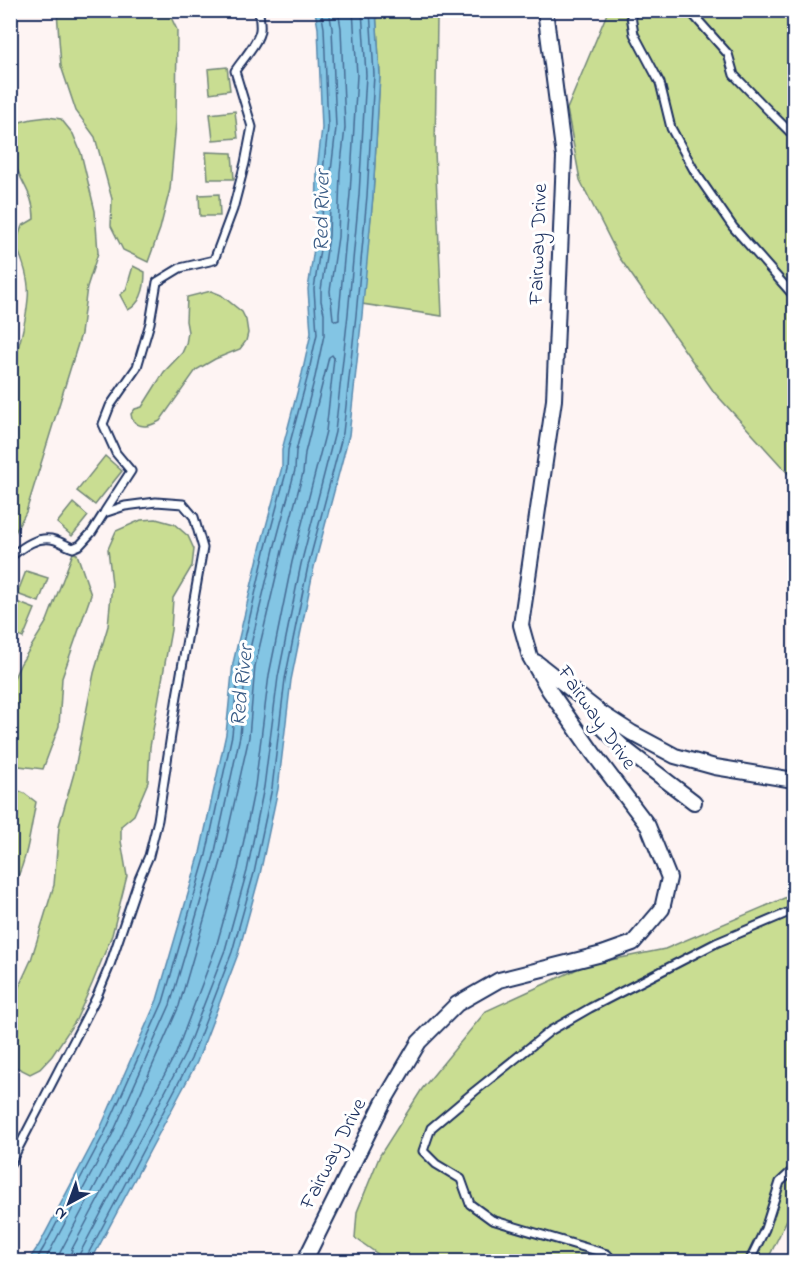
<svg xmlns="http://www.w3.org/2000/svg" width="805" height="1272" viewBox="0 0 805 1272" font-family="'Indie Flower',sans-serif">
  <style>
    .green { fill: #c9dd92; stroke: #728678; stroke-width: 1.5 }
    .water { fill: #83c5e4; stroke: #5989ae; stroke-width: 1.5 }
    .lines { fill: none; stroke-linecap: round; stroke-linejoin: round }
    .shore { stroke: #456b94; stroke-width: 1.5 }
    .service-casing { stroke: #1b2f5e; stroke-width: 11 }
    .minor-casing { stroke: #1b2f5e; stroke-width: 18 }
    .service { stroke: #fff; stroke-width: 7 }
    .minor { stroke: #fff; stroke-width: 14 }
    .labels { text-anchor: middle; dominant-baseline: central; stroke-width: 6; stroke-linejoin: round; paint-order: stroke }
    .street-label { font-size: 21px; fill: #1b2f5e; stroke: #fff }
    .water-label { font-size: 22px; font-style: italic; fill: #3a5c86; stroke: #fff }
  </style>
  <rect width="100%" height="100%" fill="#fef4f3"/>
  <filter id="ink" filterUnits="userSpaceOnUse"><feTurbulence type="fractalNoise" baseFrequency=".0167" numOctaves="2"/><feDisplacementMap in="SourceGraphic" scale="12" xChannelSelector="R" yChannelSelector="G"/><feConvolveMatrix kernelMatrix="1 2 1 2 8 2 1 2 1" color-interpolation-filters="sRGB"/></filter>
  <g filter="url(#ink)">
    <g class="green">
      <path d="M57,11H168L177,30L176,122L170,189L160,229L148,262L123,250L111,226L112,199L95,137L76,111L61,66Z"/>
      <path d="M376,11H436L437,19L435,151L442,316L362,304L373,196L380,75Z"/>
      <path d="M608,11H794V480L714,392L619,257L580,180L567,109Z"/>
      <path d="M227,67L230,90L210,93L208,69Z"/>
      <path d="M235,111L238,138L213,140L210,114Z"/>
      <path d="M48,117L61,119L73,134L81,153L95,211L98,253L87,287L81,334L26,512L11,540V372C18,349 26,323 28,299C30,282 23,259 15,245L22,226L34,219C34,193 20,183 14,160C12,152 12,144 11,136L20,122L32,119Z"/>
      <path d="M206,152L232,153L234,179H208Z"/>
      <path d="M219,194L220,216H200L199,195Z"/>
      <path d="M133,266L145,272C145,286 142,303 128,310L120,295L126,290Z"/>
      <path d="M211,291L221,295L242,312L246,320L248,333L246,341L240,349L215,359L196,370L160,421C150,426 140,430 132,419L131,414L135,409L142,407L164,372L182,353L186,344L188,332L186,321L187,297Z"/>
      <path d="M105,456L122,471L95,505L77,491Z"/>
      <path d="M73,503L88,516L72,536L57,523Z"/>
      <path d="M156,519L174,524L188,536L194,549L192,566L173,598L171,630L150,747L148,782L134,815L121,826V841L127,876L112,935L92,984L76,1020L52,1056L40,1069L30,1074L16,1067L11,1062V1004L31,960L54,885L59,826L74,773L94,673L108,626L112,584L108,549L116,531L141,520Z"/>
      <path d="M73,553L77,554L91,595L62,678L59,726L43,769L11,765V684L21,663L47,621Z"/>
      <path d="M26,571L48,578L39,602L17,594Z"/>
      <path d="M14,601L35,609L23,638L11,633V608Z"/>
      <path d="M11,788L24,793L36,802C30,832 27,864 11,890Z"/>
      <path d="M794,894V1205L767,1261H391L385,1259L355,1238L357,1212L380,1155L422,1089L486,1011L586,965L665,949Z"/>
    </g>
    <path class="water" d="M315,11H376L380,75L373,196L362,315L349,435L314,567L291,680L278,789L260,874L238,954L197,1062L91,1261H28L39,1245L100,1129L157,1000L200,853L226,734L233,663L261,545L282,467V450L302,374L311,333L308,289L316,235L317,170L322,128L318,28Z"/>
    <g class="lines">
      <g class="shore">
        <path d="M338,10L341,28L345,128L340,172L338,237L330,291L333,319L336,321L339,320V314L350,194L357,75L353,10"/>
        <path d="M35,1262L44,1247L105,1132L163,1002L206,855L232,735L239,664L266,547L287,469L288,450L308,375L317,334L314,289L322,236L323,171L328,128L324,28L321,10"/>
        <path d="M44,1262L112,1135L170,1005L214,856L240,736L246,665L274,549L295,470L296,451L315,377L324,335V313L321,301V290L329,236L331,171L336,128L332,28L329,10"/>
        <path d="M55,1262L120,1139L179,1006L222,858L249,737L255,666L282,551L303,473L305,453L329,357L332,355L334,358L326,431L292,562L269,675L255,786L238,869L216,947L176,1053L72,1249L69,1262"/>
        <path d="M78,1262L80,1253L184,1056L225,950L247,871L264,787L278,677L301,564L335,432L348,314L359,195L366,75L362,10"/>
        <path d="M86,1262L87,1256L191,1059L232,952L254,873L272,788L285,679L308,566L343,433L356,315L367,196L374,75L370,10"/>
      </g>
      <g class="service-casing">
        <g id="service">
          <path d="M630,10L634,34L660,83L671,128L695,172L733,227L794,296"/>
          <path d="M689,10L728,54L734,75L765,107L794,136"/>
          <path d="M105,511L131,471L116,453L103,424L110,406L137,367L150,323L157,282L180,268L214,260L233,209L245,163L252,127L235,71C242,60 259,42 260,30C261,24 259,17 259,10"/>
          <path d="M10,557C23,547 38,535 55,540C61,542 67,546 73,548L80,545L92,532L104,513L125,506L156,502L183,504L194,517L203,548L177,696L158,820L149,856L139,879L110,965L97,996L10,1164"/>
          <path d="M614,1262L607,1254L492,1220L470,1204L461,1179L436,1164L423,1151L431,1128L475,1091L550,1031L590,1008L716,943L794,910"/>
          <path d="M749,1262L765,1229L780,1182L794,1169"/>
        </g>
      </g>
      <g class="minor-casing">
        <g id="minor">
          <path d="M536,662L601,713L632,733L675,756L715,767L794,780"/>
          <path d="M601,713L602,727L625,749L694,802"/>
          <path d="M304,1262L383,1103L419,1042L457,1004L499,980L602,954L633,943L662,909L669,878L648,826L593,753L549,690L530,657L521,625L554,400L564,157L545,10"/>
        </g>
      </g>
      <use href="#service" class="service"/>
      <use href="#minor" class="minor"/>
    </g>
  </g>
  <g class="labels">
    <g class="street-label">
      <text transform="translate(539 244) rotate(-88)">Fairway Drive</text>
      <text transform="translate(596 718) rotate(55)">Fairway Drive</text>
      <text transform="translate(334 1154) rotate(-63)">Fairway Drive</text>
    </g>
    <g class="water-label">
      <text transform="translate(323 211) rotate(-89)">Red River</text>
      <text transform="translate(243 686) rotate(-84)">Red River</text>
    </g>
  </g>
  <rect width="805" height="1272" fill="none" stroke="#fff" stroke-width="36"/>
  <rect x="18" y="18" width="769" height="1236" fill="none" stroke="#1b2f5e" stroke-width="2" filter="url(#ink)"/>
  <g transform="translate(69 1203) rotate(221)" stroke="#ffffff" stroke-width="4.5" paint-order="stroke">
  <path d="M0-4.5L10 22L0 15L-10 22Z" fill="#1b2f5e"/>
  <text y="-9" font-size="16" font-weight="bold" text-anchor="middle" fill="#1b2f5e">N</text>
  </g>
</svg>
